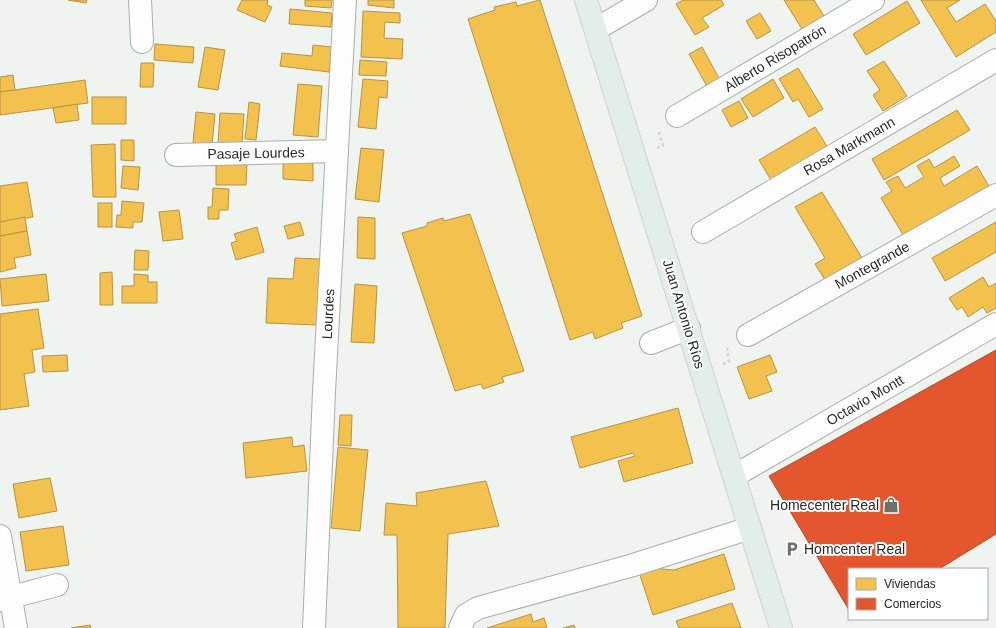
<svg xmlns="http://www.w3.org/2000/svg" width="996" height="628" viewBox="0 0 996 628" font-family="Helvetica,sans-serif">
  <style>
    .homes { fill: #f2c14e; stroke: #b59443 }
    .shops { fill: #e4572e; stroke: #ab4a2c }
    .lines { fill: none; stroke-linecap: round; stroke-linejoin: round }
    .minor-casing { stroke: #a9aeab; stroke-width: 24 }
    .major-casing { stroke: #ced0cf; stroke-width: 24 }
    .path { stroke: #d2d3d2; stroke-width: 2.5; stroke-dasharray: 3 3; stroke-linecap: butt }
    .minor { stroke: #fdfdfd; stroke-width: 22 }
    .major { stroke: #e3eee8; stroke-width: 22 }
    .labels { text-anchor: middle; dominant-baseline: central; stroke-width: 4; stroke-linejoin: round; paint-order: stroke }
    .street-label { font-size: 14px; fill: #262a28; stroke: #fff }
    .poi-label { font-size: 14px; fill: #262a28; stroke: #fff; text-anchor: end }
  </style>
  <rect width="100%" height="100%" fill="#eff4f1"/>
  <g class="homes">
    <path d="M68,0H87L86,3Z"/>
    <path d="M242,0H268L267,5L272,7L265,22L237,10Z"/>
    <path d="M305,0H332L331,8L305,6Z"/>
    <path d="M368,0H394V8L368,5Z"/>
    <path d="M540,0L642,316L621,323L623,328L595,339L593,332L570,340L468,19L495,10L494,7L516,2L517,6Z"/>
    <path d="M683,0H721L724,5L702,18L709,27L695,35L676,4Z"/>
    <path d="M784,0H814L827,21L805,34Z"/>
    <path d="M921,0H960L947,8L956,22L985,4L996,21V32L956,57Z"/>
    <path d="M907,1L920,23L866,55L853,34Z"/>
    <path d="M290,9L332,13L331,27L289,24Z"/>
    <path d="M363,11L400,13V23L385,22L384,38L403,39L402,59L361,57Z"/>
    <path d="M760,13L771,31L757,39L746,21Z"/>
    <path d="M155,44L194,47L193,63L154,60Z"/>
    <path d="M313,45L332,47L329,72L280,66L282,53L312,56Z"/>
    <path d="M205,47L225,50L218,90L198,87Z"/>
    <path d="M702,47L721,82L708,88L689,54Z"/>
    <path d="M360,60L387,62L386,76L359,75Z"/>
    <path d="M884,61L907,96L883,111L873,95L880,90L867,71Z"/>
    <path d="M141,63H154L153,87H140Z"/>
    <path d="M798,68L823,109L809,117L798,99L793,102L779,79Z"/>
    <path d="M13,75L15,90L0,92V77Z"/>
    <path d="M363,79L388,81L387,98L379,97L376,129L358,127Z"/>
    <path d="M773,79L784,98L753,117L741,99Z"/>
    <path d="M85,80L88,103L0,115V92Z"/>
    <path d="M298,84L322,86L318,137L293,135Z"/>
    <rect x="92" y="97" width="34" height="27"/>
    <path d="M739,101L748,118L731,127L722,110Z"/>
    <path d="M249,102L260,104L256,140L245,139Z"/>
    <path d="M77,104L79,120L56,123L53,108Z"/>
    <path d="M957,110L970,130L884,180L872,159Z"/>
    <path d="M196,112L215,114L212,145L193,143Z"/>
    <path d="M220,113L244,114L242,144L218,143Z"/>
    <path d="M815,127L828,148L772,182L759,160Z"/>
    <path d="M121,140H134V161L121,160Z"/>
    <path d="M115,144L116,197H93L91,145Z"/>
    <path d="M361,148L384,150L379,202L355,199Z"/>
    <path d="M954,156L960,166L940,178L944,186L977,166L990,188L905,238L881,198L892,191L886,182L898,176L905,188L924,177L917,166L929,159L934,168Z"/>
    <path d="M283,160L313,162V181L283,179Z"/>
    <path d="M216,163H247L246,185H216Z"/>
    <path d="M123,166L140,167L138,190L121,188Z"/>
    <path d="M27,182L33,217L0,222V186Z"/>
    <path d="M213,188L229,189L228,210H219V219H208V207H212Z"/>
    <path d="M822,192L862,258L825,280L815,264L825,258L795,207Z"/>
    <path d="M122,201L144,203L142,222H133V228L116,227L117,215H121Z"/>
    <rect x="98" y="203" width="14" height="24"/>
    <path d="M179,210L183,239L163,241L159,212Z"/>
    <path d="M470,214L524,371L502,377L504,382L483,389L481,384L455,391L402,233L427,226V223L443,218L444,221Z"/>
    <path d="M25,217L27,231L0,236V222Z"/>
    <path d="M358,217L375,218V259L357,258Z"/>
    <path d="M300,222L304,235L288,239L284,226Z"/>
    <path d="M996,222V252L945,281L932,258Z"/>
    <path d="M257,227L264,252L236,260L231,243L237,241L234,234Z"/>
    <path d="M27,231L31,255L14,258L16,268L0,272V236Z"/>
    <path d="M135,250L149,251L148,270H134Z"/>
    <path d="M295,258L320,259L317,325L266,323L268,278L293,279Z"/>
    <path d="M112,272L113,305H100V273Z"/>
    <path d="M46,274L49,301L2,306L0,279Z"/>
    <path d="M134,274L148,275V282H157V303H122V286H134Z"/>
    <path d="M983,277L989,287L996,283V308L987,313L983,307L968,317L962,307L957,310L949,298Z"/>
    <path d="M355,284L377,286L374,343L351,342Z"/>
    <path d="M38,309L44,348L32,350L35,372L24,374L29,406L0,410V314Z"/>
    <path d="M67,355L68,371L43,372L42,356Z"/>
    <path d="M770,355L777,372L766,376L772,391L749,399L737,367Z"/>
    <path d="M678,408L693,463L624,482L618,461L635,456L633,453L580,468L571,437Z"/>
    <path d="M340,415H352L351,446L338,445Z"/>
    <path d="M292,437L293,447L304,445L307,471L246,478L243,443Z"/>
    <path d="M338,447L368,450L360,531L331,528Z"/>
    <path d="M50,478L57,511L19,518L13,484Z"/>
    <path d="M486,481L499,526L448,534L445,628H398L397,535H384L386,503L417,506L416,493Z"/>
    <path d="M63,526L69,565L26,571L20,532Z"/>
    <path d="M724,554L735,589L653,615L639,572L650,568L674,570Z"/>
    <path d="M732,603L741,628H679L676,621Z"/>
    <path d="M531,614L533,622L544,618L547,628H487Z"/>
    <path d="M90,625L91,628H71Z"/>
    <path d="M574,625L575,628H563Z"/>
  </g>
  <path class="shops" d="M996,350V534L939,569H849V610L769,476Z"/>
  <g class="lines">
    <g class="minor-casing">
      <g id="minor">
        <path d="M140,0L142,42"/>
        <path d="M596,29L646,0"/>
        <path d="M677,116L873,0"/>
        <path d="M176,155L337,151"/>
        <path d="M703,232L996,60"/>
        <path d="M748,335L996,195"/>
        <path d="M651,343L689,328"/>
        <path d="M734,476L996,324"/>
        <path d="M0,536L16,628"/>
        <path d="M0,600L57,585"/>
        <path d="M314,628L324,392L345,0"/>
        <path d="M460,628L466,615L478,608L630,566L750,528"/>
      </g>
    </g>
    <g class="major-casing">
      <path id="major" d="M586,0L781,628"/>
    </g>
    <g class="path">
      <path d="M657,148L663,146L659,132"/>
      <path d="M723,364L729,362L727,348"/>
    </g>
    <use href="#minor" class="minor"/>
    <use href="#major" class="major"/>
  </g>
  <defs>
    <g id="shop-bare" transform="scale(1.2)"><path d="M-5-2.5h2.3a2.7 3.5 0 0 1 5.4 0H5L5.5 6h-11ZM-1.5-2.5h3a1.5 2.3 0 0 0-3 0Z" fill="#6c716e" stroke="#fff" stroke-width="2.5" paint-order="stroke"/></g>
    <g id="parking-bare" transform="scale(1.2)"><path d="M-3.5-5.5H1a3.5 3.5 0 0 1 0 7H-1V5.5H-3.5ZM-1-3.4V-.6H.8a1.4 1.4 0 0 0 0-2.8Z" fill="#6c716e" stroke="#fff" stroke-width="2.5" paint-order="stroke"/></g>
  </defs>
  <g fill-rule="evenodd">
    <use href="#shop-bare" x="891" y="505"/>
    <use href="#parking-bare" x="792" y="549"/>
  </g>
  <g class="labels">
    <g class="street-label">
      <text transform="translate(775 58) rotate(-31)">Alberto Risopatrón</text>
      <text transform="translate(849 146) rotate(-30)">Rosa Markmann</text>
      <text transform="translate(256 153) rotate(-1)">Pasaje Lourdes</text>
      <text transform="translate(872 265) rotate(-29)">Montegrande</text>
      <text transform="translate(328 314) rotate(-87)">Lourdes</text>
      <text transform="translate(684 314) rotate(73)">Juan Antonio Ríos</text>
      <text transform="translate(865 400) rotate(-30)">Octavio Montt</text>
    </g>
    <g class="poi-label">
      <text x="879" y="505">Homecenter Real</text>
      <text x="804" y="549" text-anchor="start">Homcenter Real</text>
    </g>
  </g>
  <rect x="848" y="568" width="140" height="52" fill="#ffffff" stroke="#a8aaa9"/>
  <rect x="856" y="578" width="20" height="12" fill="#f2c14e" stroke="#a8aaa9"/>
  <text x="884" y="588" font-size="12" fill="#262a28">Viviendas</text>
  <rect x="856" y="598" width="20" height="12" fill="#e4572e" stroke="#a8aaa9"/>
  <text x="884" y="608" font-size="12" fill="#262a28">Comercios</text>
</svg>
